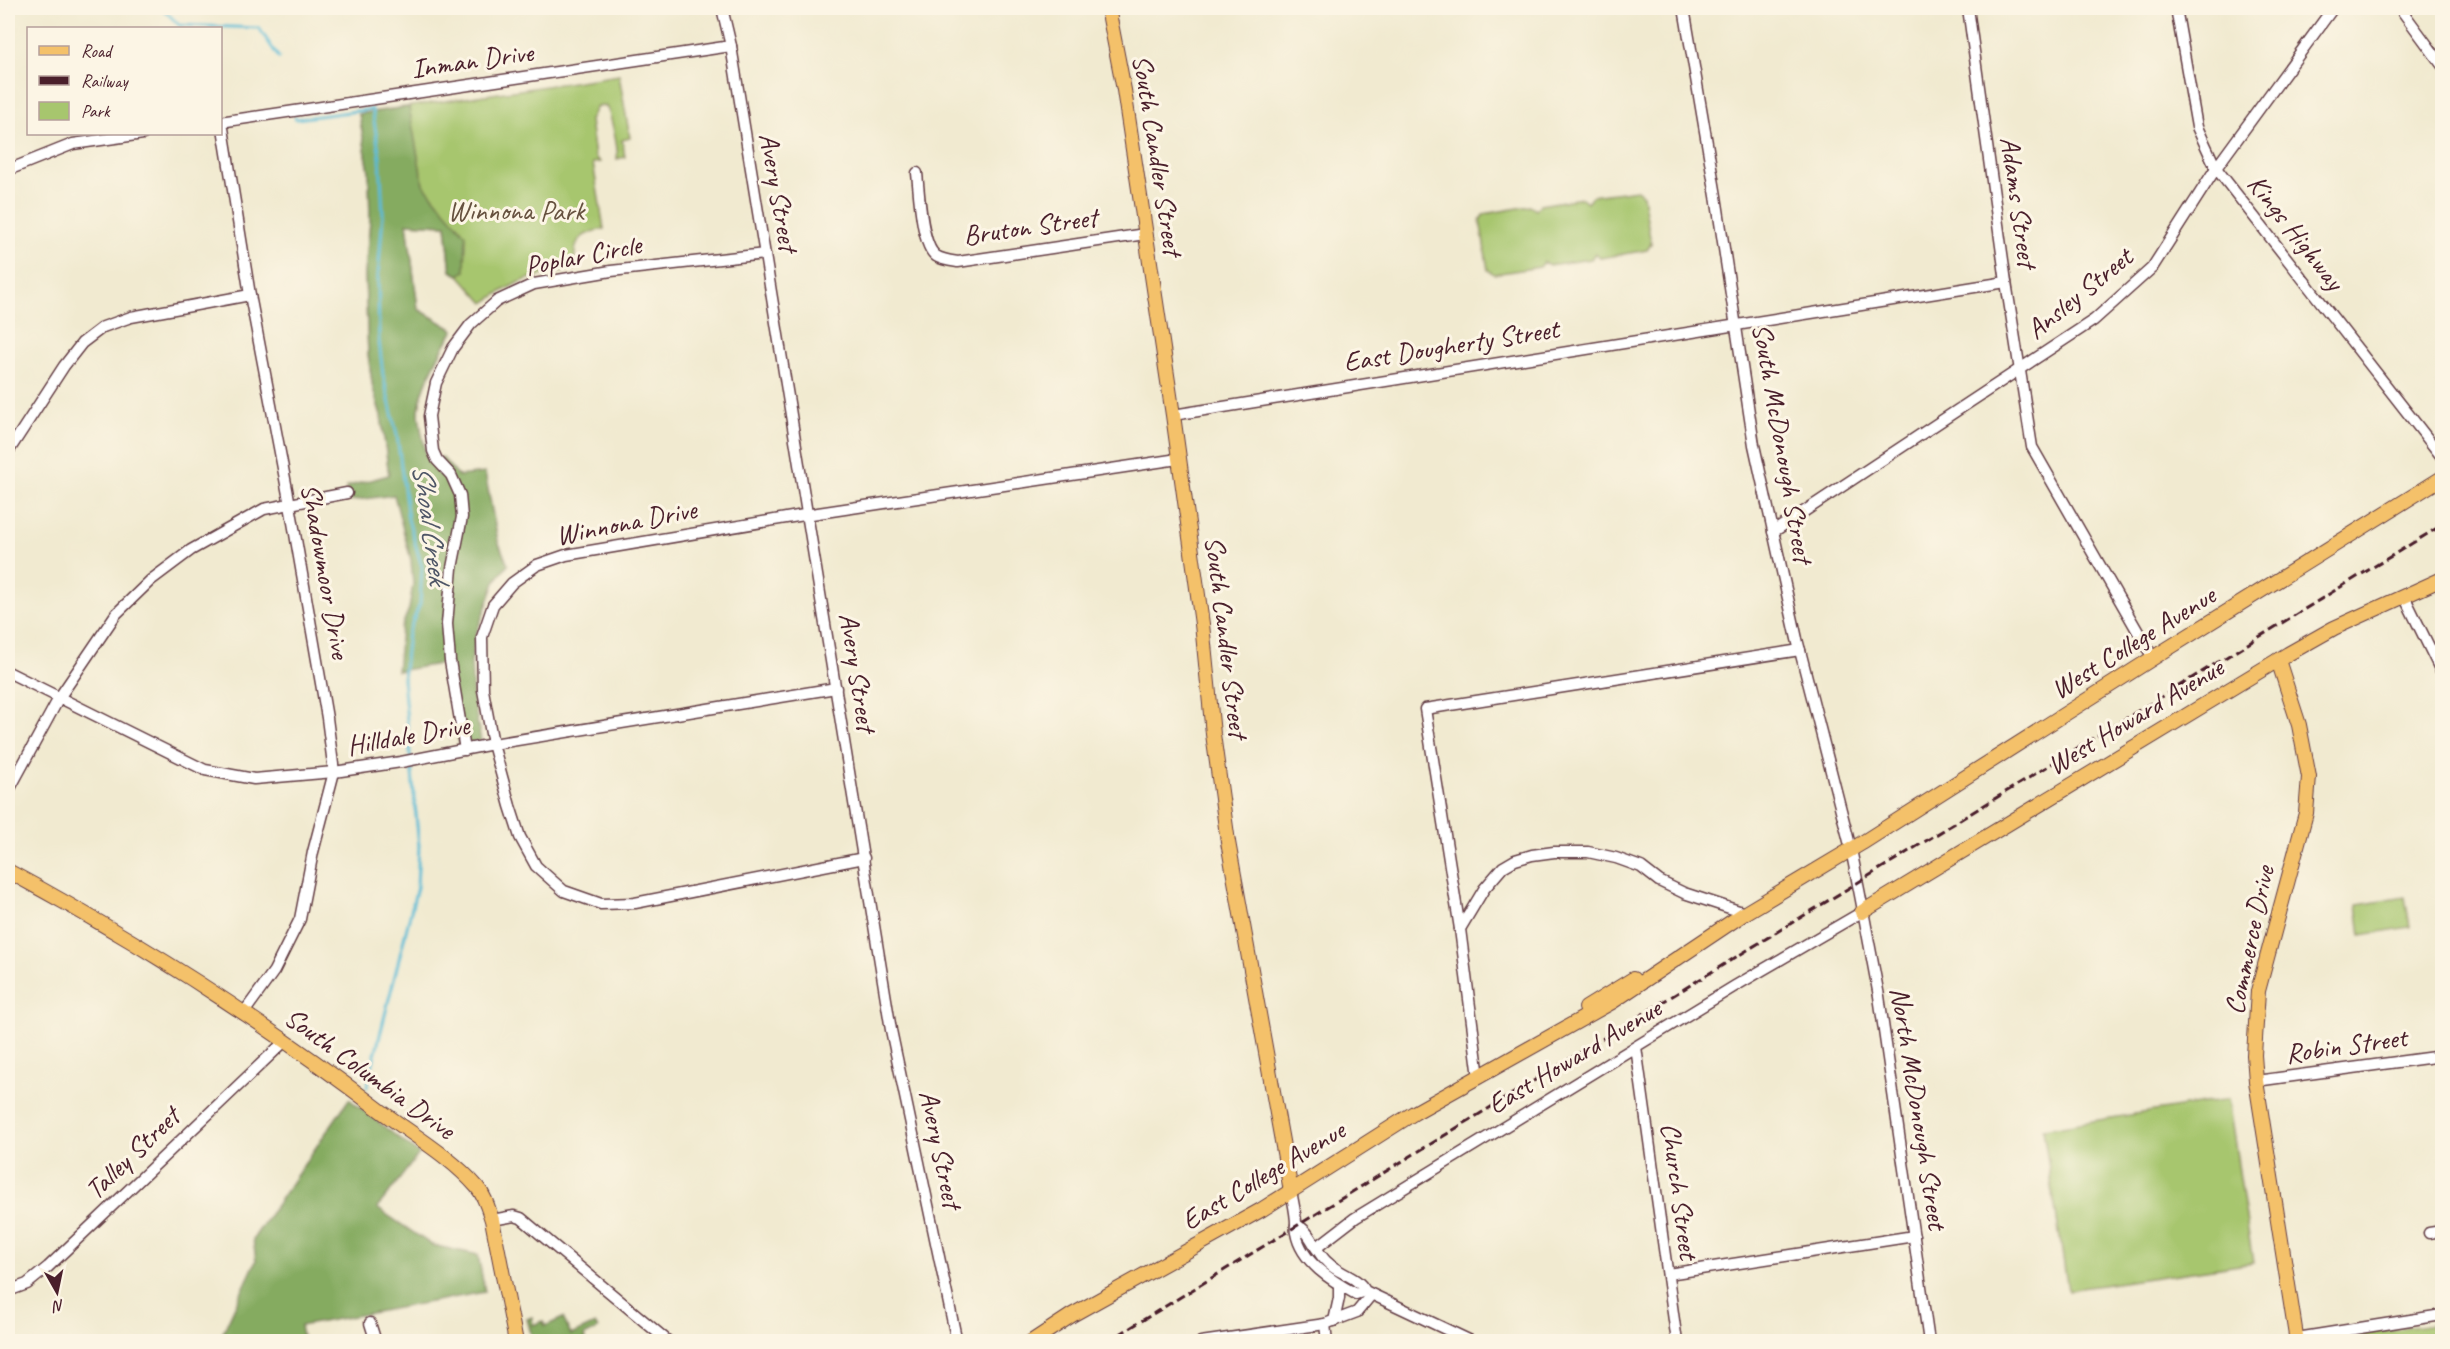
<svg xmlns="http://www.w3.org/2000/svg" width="2450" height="1349" viewBox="0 0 2450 1349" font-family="Caveat,sans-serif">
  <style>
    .green { fill: #a7c66e; stroke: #78724c; stroke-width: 1.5 }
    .forest { fill: #85ab61; stroke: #686546; stroke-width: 1.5 }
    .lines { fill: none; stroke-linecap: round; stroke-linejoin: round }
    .stream { stroke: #58bbd6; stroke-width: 3 }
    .minor-casing { stroke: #633d44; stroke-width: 13 }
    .major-casing { stroke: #633d44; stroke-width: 16 }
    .minor { stroke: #fff; stroke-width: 10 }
    .major { stroke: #f4c16a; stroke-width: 14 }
    .rail { stroke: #4a1f2b; stroke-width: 3; stroke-dasharray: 9 4.5; stroke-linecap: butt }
    .labels { text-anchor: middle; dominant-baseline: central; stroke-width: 6; stroke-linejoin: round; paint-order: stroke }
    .street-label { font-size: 28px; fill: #4a1f2b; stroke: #fcf5e5 }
    .park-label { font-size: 28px; fill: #66513f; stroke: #fcf5e5 }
    .water-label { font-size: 30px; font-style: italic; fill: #4f5667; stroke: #fcf5e5 }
  </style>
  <rect width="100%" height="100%" fill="#fcf5e5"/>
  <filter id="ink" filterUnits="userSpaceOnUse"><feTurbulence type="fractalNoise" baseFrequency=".0167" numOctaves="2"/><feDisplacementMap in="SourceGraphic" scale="12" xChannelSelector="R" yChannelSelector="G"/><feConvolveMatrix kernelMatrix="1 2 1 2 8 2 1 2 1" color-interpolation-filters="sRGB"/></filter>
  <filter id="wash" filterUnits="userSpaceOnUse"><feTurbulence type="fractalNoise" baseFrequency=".008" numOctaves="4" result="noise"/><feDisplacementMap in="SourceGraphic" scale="24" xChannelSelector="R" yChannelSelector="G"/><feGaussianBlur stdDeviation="1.35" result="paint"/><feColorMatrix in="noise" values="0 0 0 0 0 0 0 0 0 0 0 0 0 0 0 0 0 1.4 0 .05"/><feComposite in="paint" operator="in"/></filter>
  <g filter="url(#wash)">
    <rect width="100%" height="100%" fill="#f1ead0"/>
    <g class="green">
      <path d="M619,75L630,138L622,140L625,157L617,159C619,150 611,115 606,106H597L590,120L595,157L600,162L593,163L604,229C576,234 573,243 575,269C535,275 518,279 484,303L459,275L451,271L446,225L407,223L418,309L454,330C440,350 421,386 419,411C418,426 426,450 427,466L346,487L389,475L381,415L373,389L368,354L365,274L370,221L369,171L359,114Z"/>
      <path d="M1637,190L1643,195L1651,244L1647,250L1601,258L1595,253L1591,259L1549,265L1544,262L1540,267L1494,274L1488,270L1480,220L1484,214L1530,206L1536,210L1540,205L1582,198L1587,202L1592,196Z"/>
      <path d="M2405,897L2410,927L2361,935L2357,905Z"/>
      <path d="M2228,1099L2253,1263L2068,1290L2043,1129Z"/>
      <path d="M2442,1323V1341L2314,1340Z"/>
    </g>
    <g class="forest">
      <path d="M409,107L423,184L466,235L465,271L459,275L451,271L446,225L407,223L418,309L454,330C442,348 418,392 419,414C420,428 424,442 426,456L437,460L442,457L458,476L485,473L498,541L508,565L496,580L476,634L471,662L473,699L481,741L459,745L445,663L397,671L401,628L409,609L413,584L411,560L394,495L350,501L346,487L389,475L381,415L373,389L368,354L365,274L370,221L369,171L359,114Z"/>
      <path d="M349,1099L419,1154L377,1208L432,1245L478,1255L485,1292L300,1326L303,1341H219L256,1261L253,1239Z"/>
      <path d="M532,1317L533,1325L543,1321L545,1326L563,1318L571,1335L595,1324L598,1329L584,1336L586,1341H533L527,1319Z"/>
    </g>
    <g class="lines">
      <g class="stream">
        <path d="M162,8L179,25L259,28L279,58"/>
        <path d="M295,117L296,119L372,109L380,157L383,214L378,277L379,341L383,375L397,435L408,519L422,567L420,604L408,633L403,679L419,846L417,887L367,1087"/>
      </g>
    </g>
  </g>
  <g filter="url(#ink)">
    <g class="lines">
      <g class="minor-casing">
        <g id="minor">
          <path d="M722,8L731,46L891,1030L957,1342"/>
          <path d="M1684,8L1716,196L1754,445L1797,639L1851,849L1861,900L1879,996L1929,1342"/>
          <path d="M1968,8L2006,282L2032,447L2153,658"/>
          <path d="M2176,8L2197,127L2216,168L2442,457"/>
          <path d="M2400,8L2442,65"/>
          <path d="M220,122L731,46"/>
          <path d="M222,122L250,295L290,505L327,718L334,772L313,852L300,919L274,971L243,1014"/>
          <path d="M8,170L73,144L143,134"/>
          <path d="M917,173C919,191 921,245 936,256C942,260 951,261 958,262L1145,234"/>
          <path d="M1173,415L2006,282"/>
          <path d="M8,452L64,366L82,343L103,327L131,317L250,295"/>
          <path d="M1773,532L2094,320L2152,268L2216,168L2333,8"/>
          <path d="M2404,596L2442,673"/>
          <path d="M8,672L205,770L254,779L334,772L401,762L493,744L836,688"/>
          <path d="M465,750L450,661L447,624L452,568L462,517L460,495L451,475L437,460L433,451L429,416L436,383L453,348L471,324L497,301L534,284L611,271L765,254"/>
          <path d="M8,792L59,698L116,614L151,580L191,550L264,509L347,493"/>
          <path d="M864,858L635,903L601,904L564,891L536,866L520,837L510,806L493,744L483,690L482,637L493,605L512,583L537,565L566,555L798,516L1178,459"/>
          <path d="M1460,929L1425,709L1800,650"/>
          <path d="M1636,1047L1677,1342"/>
          <path d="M1479,1077L1460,929L1484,889L1503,867L1515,860L1532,855L1554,852H1588L1616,858L1641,867L1659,881L1684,893L1745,913"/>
          <path d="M2256,1081L2442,1056"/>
          <path d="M1291,1191C1293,1202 1296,1213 1296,1224C1296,1226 1295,1231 1296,1233C1301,1262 1332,1281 1356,1294L1365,1291"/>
          <path d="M492,1220L514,1216L521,1218L669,1342"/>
          <path d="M1296,1225C1311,1230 1315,1252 1327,1262C1338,1274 1358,1276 1365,1291L1473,1342"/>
          <path d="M2429,1233L2442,1231"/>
          <path d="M1316,1248L1355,1218L1735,986L1862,912"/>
          <path d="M1668,1274L1914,1236"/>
          <path d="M8,1291L27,1284L48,1267L285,1041"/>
          <path d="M1334,1321L1339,1298V1285"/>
          <path d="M370,1323L376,1342"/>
          <path d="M1325,1324L1327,1342"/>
          <path d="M2297,1338L2442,1315"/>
          <path d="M1201,1342L1325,1324L1357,1312L1371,1295"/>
        </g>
      </g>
      <g class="major-casing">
        <g id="major">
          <path d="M1108,8L1124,90L1173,415L1202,624L1213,734L1228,842L1291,1191"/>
          <path d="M2278,660L2299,725L2309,777L2306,813L2258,991L2254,1055L2256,1081L2297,1342"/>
          <path d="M8,871C138,941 263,1021 381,1111C413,1135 451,1157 477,1187C485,1196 488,1208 492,1220L516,1342"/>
          <path d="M1862,912L2288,654L2334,628L2442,579"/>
          <path d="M1586,1008L1633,979"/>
          <path d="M1031,1342L1072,1315L1261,1210L1414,1113L1612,1002L1745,913L1862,843L2164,651L2442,478"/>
        </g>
      </g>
      <use href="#minor" class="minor"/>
      <use href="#major" class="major"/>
      <path class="rail" d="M1107,1342L2442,525"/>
    </g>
  </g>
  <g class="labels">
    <g class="street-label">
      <text transform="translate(472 60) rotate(-8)">Inman Drive</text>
      <text transform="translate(1158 155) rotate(81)">South Candler Street</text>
      <text transform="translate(779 192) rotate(80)">Avery Street</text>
      <text transform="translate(2019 202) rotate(82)">Adams Street</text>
      <text transform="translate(1030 226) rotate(-8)">Bruton Street</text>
      <text transform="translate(2296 232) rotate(52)">Kings Highway</text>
      <text transform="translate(583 255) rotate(-11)">Poplar Circle</text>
      <text transform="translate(2079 293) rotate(-39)">Ansley Street</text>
      <text transform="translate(1451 345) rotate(-9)">East Dougherty Street</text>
      <text transform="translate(1783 443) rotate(80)">South McDonough Street</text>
      <text transform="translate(626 522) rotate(-11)">Winnona Drive</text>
      <text transform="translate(326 571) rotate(80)">Shadowmoor Drive</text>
      <text transform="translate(1227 637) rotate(83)">South Candler Street</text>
      <text transform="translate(2133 642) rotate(-32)">West College Avenue</text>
      <text transform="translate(858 672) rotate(81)">Avery Street</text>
      <text transform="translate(2135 716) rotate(-31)">West Howard Avenue</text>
      <text transform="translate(408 735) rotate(-10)">Hilldale Drive</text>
      <text transform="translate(2249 940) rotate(-78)">Commerce Drive</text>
      <text transform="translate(2346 1045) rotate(-8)">Robin Street</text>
      <text transform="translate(1574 1056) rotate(-31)">East Howard Avenue</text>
      <text transform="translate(370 1073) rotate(36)">South Columbia Drive</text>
      <text transform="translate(1919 1108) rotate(81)">North McDonough Street</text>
      <text transform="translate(941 1149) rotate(78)">Avery Street</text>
      <text transform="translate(132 1153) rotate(-44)">Talley Street</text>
      <text transform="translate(1263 1175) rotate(-31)">East College Avenue</text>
      <text transform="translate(1680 1191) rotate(82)">Church Street</text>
    </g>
    <g class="park-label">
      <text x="516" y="210">Winnona Park</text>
    </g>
    <g class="water-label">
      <text transform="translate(431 524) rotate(82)">Shoal Creek</text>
    </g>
  </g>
  <rect width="2450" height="1349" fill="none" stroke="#fcf5e5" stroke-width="30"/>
  <rect x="27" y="27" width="195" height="108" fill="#fcf5e5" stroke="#b59f9b" stroke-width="1.5"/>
  <rect x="39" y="46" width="30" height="9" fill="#f4c16a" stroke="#b59f9b" stroke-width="1.5"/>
  <text x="81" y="57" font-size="18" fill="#4a1f2b">Road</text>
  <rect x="39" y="76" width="30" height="9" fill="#4a1f2b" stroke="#b59f9b" stroke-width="1.5"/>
  <text x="81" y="87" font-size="18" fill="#4a1f2b">Railway</text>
  <rect x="39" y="102" width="30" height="18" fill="#a7c66e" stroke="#b59f9b" stroke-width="1.5"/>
  <text x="81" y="117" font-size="18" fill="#4a1f2b">Park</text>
  <g transform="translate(57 1292) rotate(171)" stroke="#fcf5e5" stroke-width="4.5" paint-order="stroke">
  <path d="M0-4.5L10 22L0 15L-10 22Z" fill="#4a1f2b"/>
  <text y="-9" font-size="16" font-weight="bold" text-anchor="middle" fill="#4a1f2b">N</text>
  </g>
</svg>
